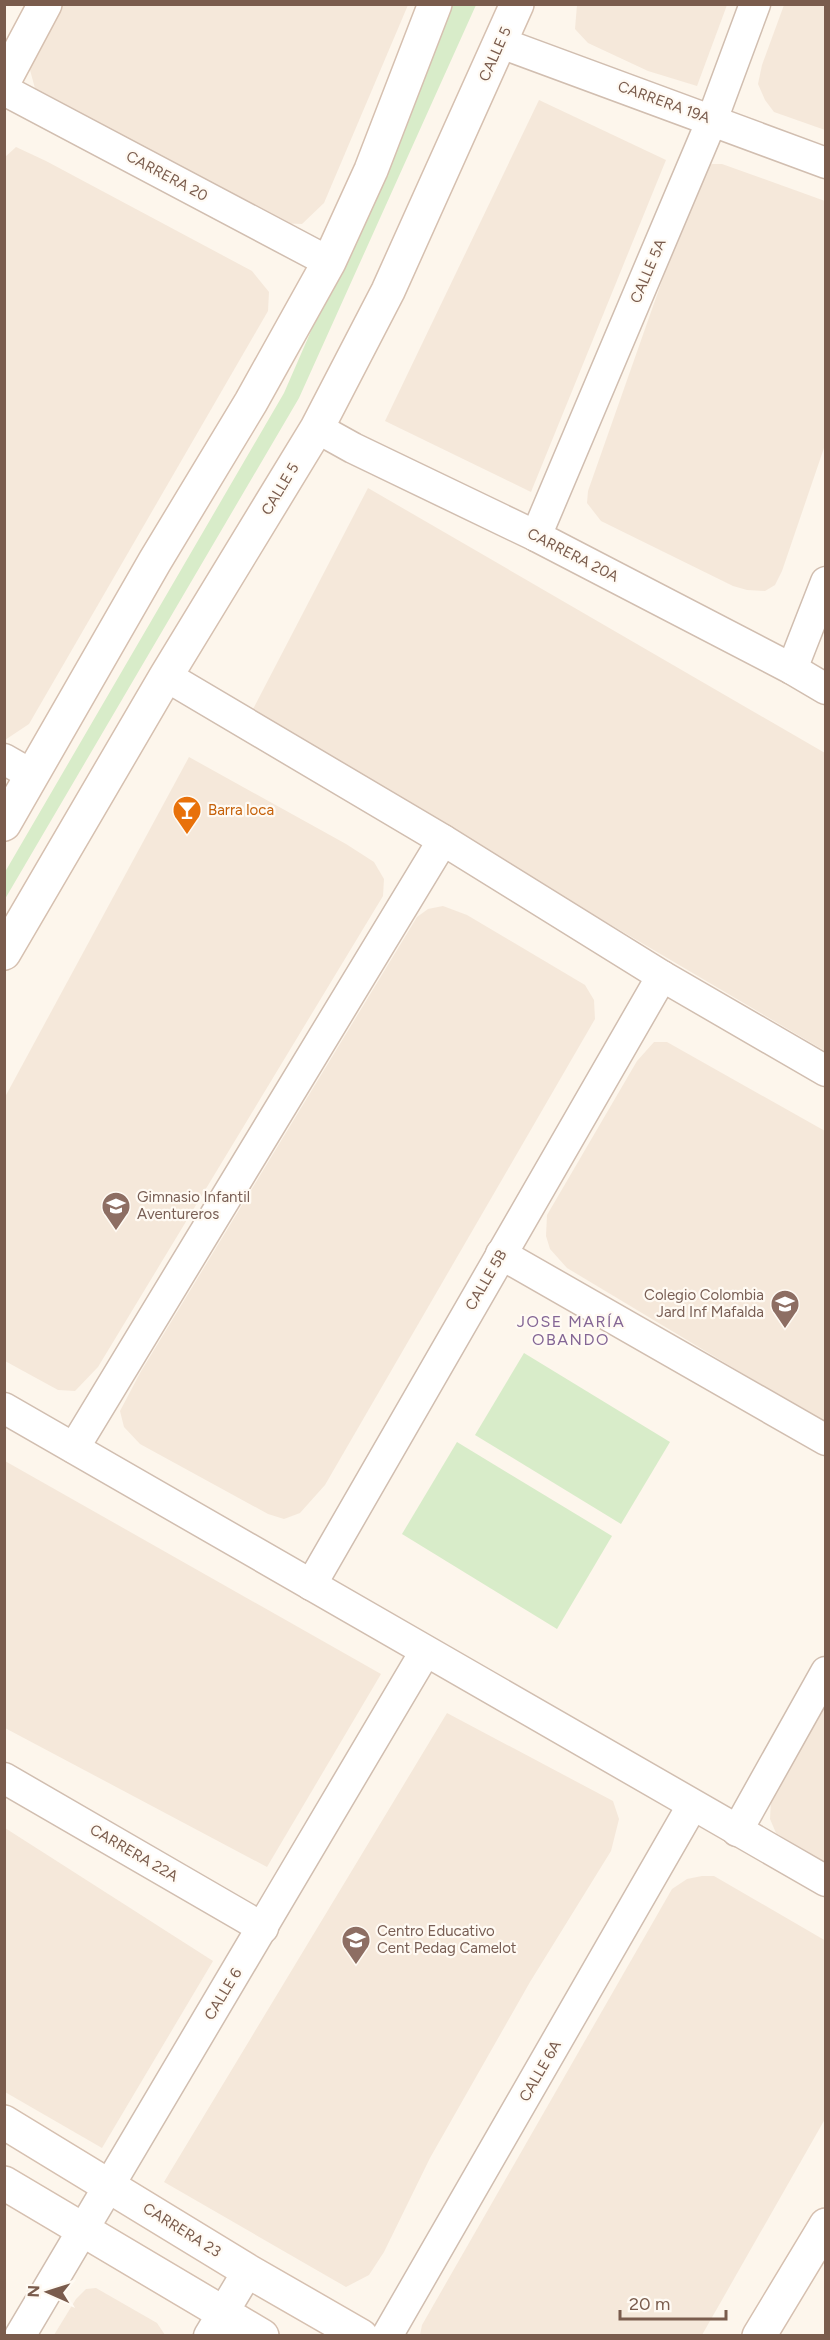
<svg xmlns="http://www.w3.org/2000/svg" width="830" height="2340" viewBox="0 0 830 2340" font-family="Figtree,sans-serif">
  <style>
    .residential { fill: #f5e8da }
    .green { fill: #d8ecc9 }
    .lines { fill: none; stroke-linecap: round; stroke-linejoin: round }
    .street-casing { stroke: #d1beb0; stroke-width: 33 }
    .secondary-casing { stroke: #d6c0b0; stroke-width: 36 }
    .street { stroke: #fff; stroke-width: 30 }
    .secondary { stroke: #fff; stroke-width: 33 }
    .labels { text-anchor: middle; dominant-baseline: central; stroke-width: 4.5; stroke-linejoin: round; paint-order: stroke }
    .street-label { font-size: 15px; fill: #7a5c4d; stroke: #fffaf3 }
    .food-label { font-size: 15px; fill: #c56008; stroke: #fffaf3; text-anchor: start }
    .education-label { font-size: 15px; fill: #785e54; stroke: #fffaf3; text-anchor: start }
    .neighbourhood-label { font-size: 16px; letter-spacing: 1.5px; fill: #846695; stroke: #fffaf3 }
  </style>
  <rect width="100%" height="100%" fill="#fdf6ec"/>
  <g class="residential">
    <path d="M62,5H408L324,203L302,224L276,223L36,92L30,70L39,46Z"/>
    <path d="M577,5V4L727,5L697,86L648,71L588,43L575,29Z"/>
    <path d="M784,5H825V130L774,112L765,100L758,84L762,65Z"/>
    <path d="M539,100L666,160L531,492L385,421Z"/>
    <path d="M16,147L46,161L252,271L269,292L268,311L29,724L5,740L4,158Z"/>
    <path d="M712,164H722L825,201V445L782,571L775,585L765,591L747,590L733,586L601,521L587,503L588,491L702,167Z"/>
    <path d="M368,488L825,753V1051L251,713Z"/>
    <path d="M189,757L346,844L374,862L384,879L383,896L98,1367L75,1391L58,1390L5,1361V1097Z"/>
    <path d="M443,906L467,915L585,985L594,1000L595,1019L325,1485L300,1513L284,1519L268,1514L140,1444L124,1427L120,1411L140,1373L417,917L428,909Z"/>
    <path d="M654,1042H667L825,1131V1423L567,1268L550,1249L546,1236L547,1215L637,1061Z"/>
    <path d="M5,1461L381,1674L267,1867L5,1728Z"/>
    <path d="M825,1694V1864L776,1833L770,1819L771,1800Z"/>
    <path d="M447,1713L613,1801L619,1819L611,1851L530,1982L430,2158L384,2252L369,2275L346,2287L164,2182Z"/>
    <path d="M5,1828L213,1961L102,2148L5,2092Z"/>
    <path d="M702,1876H714L826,1941L825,2119L702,2335H420L422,2325L672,1889L687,1879Z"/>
    <path d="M96,2288L157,2323L165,2335H54L76,2299L86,2289Z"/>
  </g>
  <g class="green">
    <path d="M453,5H476L299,398L5,899V872L284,393Z"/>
    <path d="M524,1353L670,1442L621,1524L475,1435Z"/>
    <path d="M457,1442L612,1536L557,1629L402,1534Z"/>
  </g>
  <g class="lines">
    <g class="street-casing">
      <g id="street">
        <path d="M501,43L826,163"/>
        <path d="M4,90L329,262"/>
        <path d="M317,428L353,448L536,536L792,669L826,689"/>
        <path d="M536,536L712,120L755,4"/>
        <path d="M792,669L826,582"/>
        <path d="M166,676L443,840L662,976L826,1071"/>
        <path d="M4,759L32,775"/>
        <path d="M501,1254L826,1440"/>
        <path d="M4,1408L826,1881"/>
        <path d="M74,1448L443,840"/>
        <path d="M311,1585L662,976"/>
        <path d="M4,1778L263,1928"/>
        <path d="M737,1831L826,1672"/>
        <path d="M20,2336L425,1652"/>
        <path d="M209,2336L248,2271"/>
        <path d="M387,2336L692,1806"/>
      </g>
    </g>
    <g class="secondary-casing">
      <g id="secondary">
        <path d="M4,81L45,4"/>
        <path d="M4,824L155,561L251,402L329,262L371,170L435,4"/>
        <path d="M4,953L166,676L317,428L388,291L517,4"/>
        <path d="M4,2122L248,2271L361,2336"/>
        <path d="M4,2183L262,2336"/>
        <path d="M759,2336L826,2225"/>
      </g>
    </g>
    <use href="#street" class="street"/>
    <use href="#secondary" class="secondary"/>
  </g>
  <defs>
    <g id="bar-pin" transform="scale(1.5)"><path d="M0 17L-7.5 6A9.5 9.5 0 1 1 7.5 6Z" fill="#e8710a" stroke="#fffaf3"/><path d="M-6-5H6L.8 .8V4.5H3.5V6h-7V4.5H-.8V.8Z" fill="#fff"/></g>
    <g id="school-pin" transform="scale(1.5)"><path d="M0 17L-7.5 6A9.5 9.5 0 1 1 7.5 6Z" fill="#8d6e63" stroke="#fffaf3"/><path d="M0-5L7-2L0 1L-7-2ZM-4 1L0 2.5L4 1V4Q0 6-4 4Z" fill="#fff"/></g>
  </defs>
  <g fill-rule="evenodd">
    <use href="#bar-pin" x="187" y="810"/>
    <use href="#school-pin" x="116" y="1206"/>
    <use href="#school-pin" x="785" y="1304"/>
    <use href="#school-pin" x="356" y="1940"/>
  </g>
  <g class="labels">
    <g class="street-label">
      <text transform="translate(495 54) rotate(-66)">CALLE 5</text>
      <text transform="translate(664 102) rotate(20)">CARRERA 19A</text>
      <text transform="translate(167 176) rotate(28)">CARRERA 20</text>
      <text transform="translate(648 271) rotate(-67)">CALLE 5A</text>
      <text transform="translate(280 489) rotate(-59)">CALLE 5</text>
      <text transform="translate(573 555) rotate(27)">CARRERA 20A</text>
      <text transform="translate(486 1280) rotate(-60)">CALLE 5B</text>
      <text transform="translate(134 1853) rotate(30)">CARRERA 22A</text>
      <text transform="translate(223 1994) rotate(-59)">CALLE 6</text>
      <text transform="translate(540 2071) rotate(-60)">CALLE 6A</text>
      <text transform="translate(182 2230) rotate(32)">CARRERA 23</text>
    </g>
    <g class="food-label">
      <text x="208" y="810">Barra loca</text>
    </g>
    <g class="education-label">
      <text x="137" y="1197">Gimnasio Infantil<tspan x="137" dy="17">Aventureros</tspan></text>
      <text x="764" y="1295" text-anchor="end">Colegio Colombia<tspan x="764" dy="17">Jard Inf Mafalda</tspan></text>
      <text x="377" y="1931">Centro Educativo<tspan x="377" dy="17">Cent Pedag Camelot</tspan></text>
    </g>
    <g class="neighbourhood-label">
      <text x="571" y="1321">JOSE MARÍA<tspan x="571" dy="18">OBANDO</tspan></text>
    </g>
  </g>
  <rect width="830" height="2340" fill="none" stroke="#7a5c4d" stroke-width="12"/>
  <g transform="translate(48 2292) rotate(273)" stroke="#fffaf3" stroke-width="4.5" paint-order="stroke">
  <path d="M0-4.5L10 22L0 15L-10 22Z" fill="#7a5c4d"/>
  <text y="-9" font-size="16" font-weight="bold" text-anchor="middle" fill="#7a5c4d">N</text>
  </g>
  <path d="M620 2310v9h106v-9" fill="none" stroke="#7a5c4d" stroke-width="3"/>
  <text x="629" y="2310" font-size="18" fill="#7a5c4d" stroke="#fffaf3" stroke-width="4.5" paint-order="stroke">20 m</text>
</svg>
